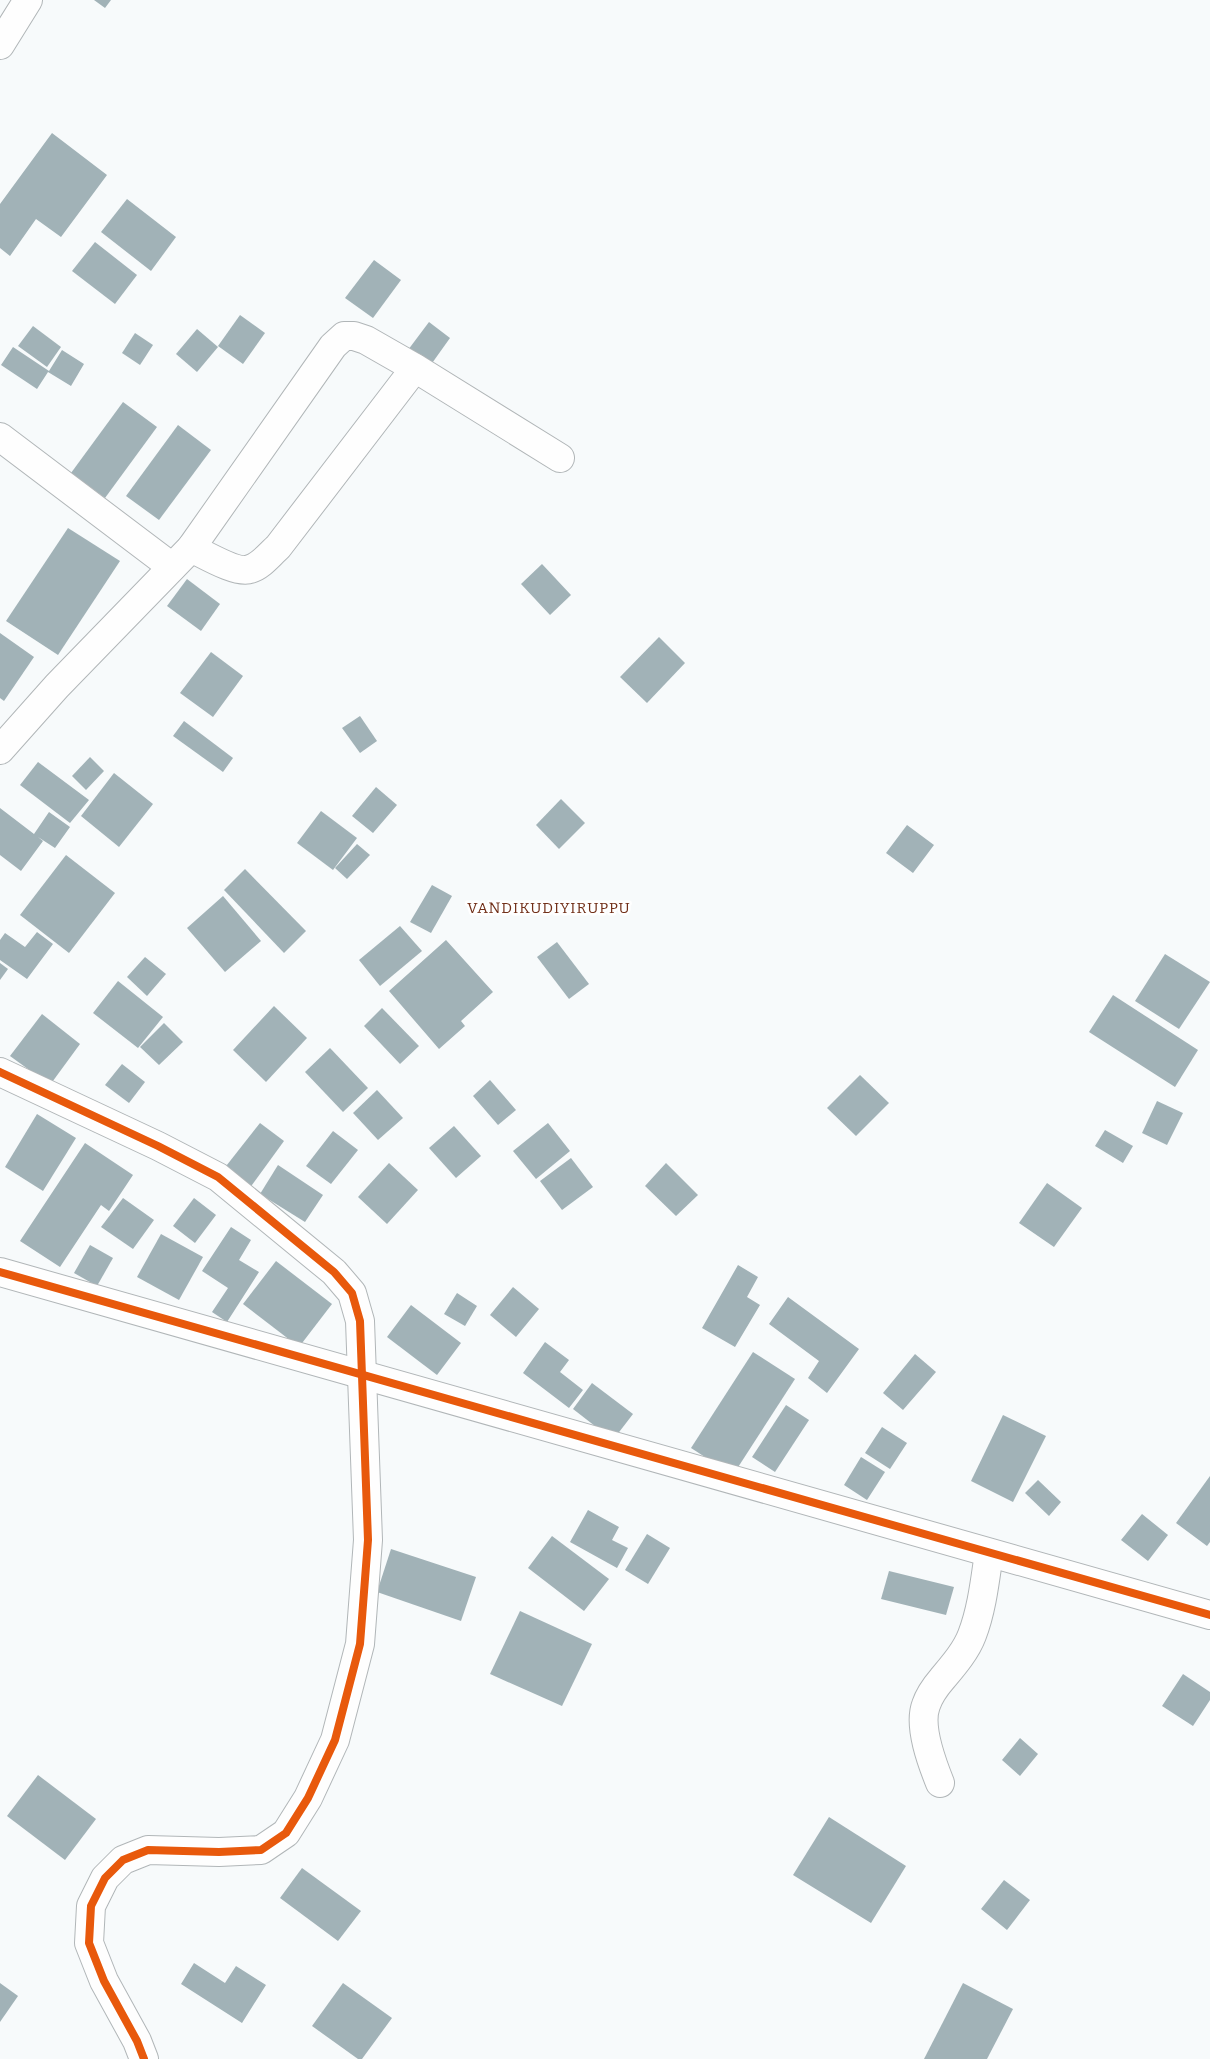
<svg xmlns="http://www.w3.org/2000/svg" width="1210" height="2059" viewBox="0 0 1210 2059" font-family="Bitter,serif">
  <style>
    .building { fill: #a1b2b7 }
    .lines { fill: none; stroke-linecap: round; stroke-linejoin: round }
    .minor-casing { stroke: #b1b6b8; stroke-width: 30 }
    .tertiary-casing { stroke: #b1b6b8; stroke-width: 30 }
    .minor { stroke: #fefefe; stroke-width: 28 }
    .tertiary { stroke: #fefefe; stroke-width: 28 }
    .cycleway-casing { stroke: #fff; stroke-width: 11 }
    .cycleway { stroke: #e8590c; stroke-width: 8 }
    .labels { text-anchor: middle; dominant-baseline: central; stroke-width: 5; stroke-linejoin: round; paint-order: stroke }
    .quarter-label { font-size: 15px; letter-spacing: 1px; fill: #712f18; stroke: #fff }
  </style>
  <rect width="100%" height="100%" fill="#f7fafb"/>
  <g class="building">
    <path d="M94,0H111L105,8Z"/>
    <path d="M52,133L107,175L61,237L36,219L10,256L0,248V204Z"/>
    <path d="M127,199L176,237L151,271L101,232Z"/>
    <path d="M95,242L137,275L115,304L72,271Z"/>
    <path d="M374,260L401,280L373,318L345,298Z"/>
    <path d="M240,315L265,333L243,364L218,346Z"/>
    <path d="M429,322L450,338L430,366L408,350Z"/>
    <path d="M33,326L61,347L47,367L18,346Z"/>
    <path d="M197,329L218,347L197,372L176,354Z"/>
    <path d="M135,333L153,345L140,365L122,353Z"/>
    <path d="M13,347L49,371L62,350L84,364L71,386L48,372L37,389L1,365Z"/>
    <path d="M123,402L157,427L105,498L71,473Z"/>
    <path d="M178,425L211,450L159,520L126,496Z"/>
    <path d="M68,528L120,561L58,655L6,621Z"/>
    <path d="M542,564L571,595L550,615L521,584Z"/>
    <path d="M187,579L220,604L201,631L167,606Z"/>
    <path d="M0,633L34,657L4,701L0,698Z"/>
    <path d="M659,637L685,663L647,703L620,677Z"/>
    <path d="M211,652L243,676L213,717L180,693Z"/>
    <path d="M360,716L377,741L360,753L342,728Z"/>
    <path d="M184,721L233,758L223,772L173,736Z"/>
    <path d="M90,757L104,771L86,790L72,776Z"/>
    <path d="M38,762L89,800L70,823L20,785Z"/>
    <path d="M114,773L153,804L119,847L81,816Z"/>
    <path d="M376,787L397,805L373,833L352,816Z"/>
    <path d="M561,799L585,823L559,849L536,825Z"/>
    <path d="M0,808L34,834L49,812L70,827L55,848L38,837L43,841L21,871L0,855Z"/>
    <path d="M321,811L357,838L333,870L297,843Z"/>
    <path d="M907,825L934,845L913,873L886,853Z"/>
    <path d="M357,844L370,855L347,879L335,868Z"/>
    <path d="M66,855L115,893L69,953L20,915Z"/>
    <path d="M245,869L306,931L284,953L224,890Z"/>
    <path d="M432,885L452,896L431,933L410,922Z"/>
    <path d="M223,896L261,941L225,972L187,928Z"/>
    <path d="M400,926L422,951L380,986L359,960Z"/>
    <path d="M37,932L53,944L27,979L0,960V940L5,933L25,947Z"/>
    <path d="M446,940L493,992L461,1021L465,1026L439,1049L389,991Z"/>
    <path d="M557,942L589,984L569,999L537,957Z"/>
    <path d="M1165,954L1210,982L1179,1029L1135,1001Z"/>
    <path d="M145,957L166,974L147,996L127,977Z"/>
    <path d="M0,963L8,969L0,980Z"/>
    <path d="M118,981L163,1017L138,1048L93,1013Z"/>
    <path d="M1113,995L1198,1050L1175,1087L1089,1032Z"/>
    <path d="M274,1006L307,1038L266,1082L233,1050Z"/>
    <path d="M382,1008L419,1046L400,1064L364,1026Z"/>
    <path d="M42,1014L80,1044L50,1085L10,1056Z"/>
    <path d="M164,1023L183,1042L159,1065L140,1047Z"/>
    <path d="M330,1048L368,1088L343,1112L305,1072Z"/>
    <path d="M122,1064L145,1082L129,1103L105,1085Z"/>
    <path d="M860,1075L889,1103L856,1136L827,1108Z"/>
    <path d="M490,1080L516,1110L498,1125L473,1096Z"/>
    <path d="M377,1090L403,1118L378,1140L353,1113Z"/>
    <path d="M1157,1101L1183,1113L1167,1145L1142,1133Z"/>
    <path d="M37,1114L76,1138L43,1191L5,1167Z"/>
    <path d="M260,1123L284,1141L249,1189L223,1170Z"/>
    <path d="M548,1123L570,1151L536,1179L513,1151Z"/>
    <path d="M454,1126L481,1156L456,1178L429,1148Z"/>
    <path d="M1105,1130L1133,1146L1123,1163L1095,1146Z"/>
    <path d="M333,1131L358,1150L331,1184L306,1166Z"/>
    <path d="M85,1143L133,1175L109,1211L101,1205L60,1267L20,1241Z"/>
    <path d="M571,1158L593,1187L562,1210L540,1181Z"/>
    <path d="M389,1163L418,1190L387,1224L358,1197Z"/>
    <path d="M666,1163L698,1195L676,1216L645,1186Z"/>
    <path d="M278,1165L323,1195L305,1222L260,1194Z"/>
    <path d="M1047,1183L1082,1208L1054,1247L1019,1223Z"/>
    <path d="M123,1198L154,1220L133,1249L101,1227Z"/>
    <path d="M194,1198L216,1215L195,1243L173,1226Z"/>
    <path d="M231,1227L251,1240L239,1260L259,1272L227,1322L212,1312L228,1288L202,1271Z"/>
    <path d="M161,1234L203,1257L179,1300L137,1277Z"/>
    <path d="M90,1245L113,1258L97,1286L74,1273Z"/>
    <path d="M276,1261L332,1304L299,1347L243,1304Z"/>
    <path d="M738,1265L758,1277L747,1297L760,1305L735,1347L702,1328Z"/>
    <path d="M513,1287L539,1309L516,1337L490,1315Z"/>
    <path d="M457,1293L477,1306L465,1326L444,1314Z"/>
    <path d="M788,1297L859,1349L827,1393L808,1378L819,1361L769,1324Z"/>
    <path d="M411,1305L461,1343L437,1375L387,1337Z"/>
    <path d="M545,1342L569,1360L560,1372L583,1390L569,1408L523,1373Z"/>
    <path d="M753,1352L795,1379L733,1475L691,1448Z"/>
    <path d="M915,1354L936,1372L903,1410L883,1393Z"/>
    <path d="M592,1383L633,1414L613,1440L573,1409Z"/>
    <path d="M786,1405L809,1420L775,1472L752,1457Z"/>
    <path d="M1003,1415L1046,1436L1013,1502L971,1481Z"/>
    <path d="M882,1427L907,1443L890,1469L865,1453Z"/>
    <path d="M861,1457L885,1472L867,1500L844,1485Z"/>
    <path d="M1210,1476V1542L1207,1546L1176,1523Z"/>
    <path d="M1038,1480L1061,1502L1049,1516L1025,1493Z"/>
    <path d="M588,1510L619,1527L612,1540L628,1548L617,1568L570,1542Z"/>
    <path d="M1142,1514L1168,1535L1148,1561L1121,1540Z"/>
    <path d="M647,1534L670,1548L648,1584L625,1570Z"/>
    <path d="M552,1536L609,1579L584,1611L528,1568Z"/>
    <path d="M391,1549L476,1577L461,1621L377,1592Z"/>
    <path d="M889,1571L954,1587L946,1615L881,1599Z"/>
    <path d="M520,1611L592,1644L562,1706L490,1674Z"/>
    <path d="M1183,1674L1210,1692V1700L1193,1726L1162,1706Z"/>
    <path d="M1020,1738L1038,1754L1020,1776L1002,1760Z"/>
    <path d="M38,1775L96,1819L65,1860L7,1816Z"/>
    <path d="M829,1817L906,1866L871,1923L793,1875Z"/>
    <path d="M302,1868L361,1911L338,1941L280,1898Z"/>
    <path d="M1004,1880L1030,1900L1007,1930L981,1909Z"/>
    <path d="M194,1963L225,1983L236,1966L266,1985L242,2023L181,1984Z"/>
    <path d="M0,1983L18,1996L0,2022Z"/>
    <path d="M343,1983L392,2018L362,2059H358L312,2026Z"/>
    <path d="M963,1983L1013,2009L987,2059H924Z"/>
  </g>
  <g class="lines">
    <g class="minor-casing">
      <g id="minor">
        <path d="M0,45L28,0"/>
        <path d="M0,437L172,567"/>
        <path d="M191,548C204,554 237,574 250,569C261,566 270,554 278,547L415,368"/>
        <path d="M0,750L57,686L191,548L333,346L344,336H354L366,340L415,368L560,458"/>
        <path d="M0,1072L158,1146L218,1177L334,1272L352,1293L360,1321L368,1540L360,1644L335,1740L308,1798L286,1833L261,1850L219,1852L148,1850L123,1860L105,1878L91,1906L89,1943L104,1981L137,2041L144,2059"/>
        <path d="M940,1783C932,1763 918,1726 926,1705C929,1696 936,1686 942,1679C953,1666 966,1651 972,1635C982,1609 985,1580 989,1553"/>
      </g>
    </g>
    <g class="tertiary-casing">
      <path id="tertiary" d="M0,1272L1210,1615"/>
    </g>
    <use href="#minor" class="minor"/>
    <use href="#tertiary" class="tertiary"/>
    <g class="cycleway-casing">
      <g id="cycleway">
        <path d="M0,1072L158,1146L218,1177L334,1272L352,1293L360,1321L368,1540L360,1644L335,1740L308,1798L286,1833L261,1850L219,1852L148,1850L123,1860L105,1878L91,1906L89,1943L104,1981L137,2041L144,2059"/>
        <path d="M0,1272L1210,1615"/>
      </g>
    </g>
    <use href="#cycleway" class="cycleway"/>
  </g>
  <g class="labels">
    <g class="quarter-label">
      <text x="549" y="908">VANDIKUDIYIRUPPU</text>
    </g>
  </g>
</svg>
